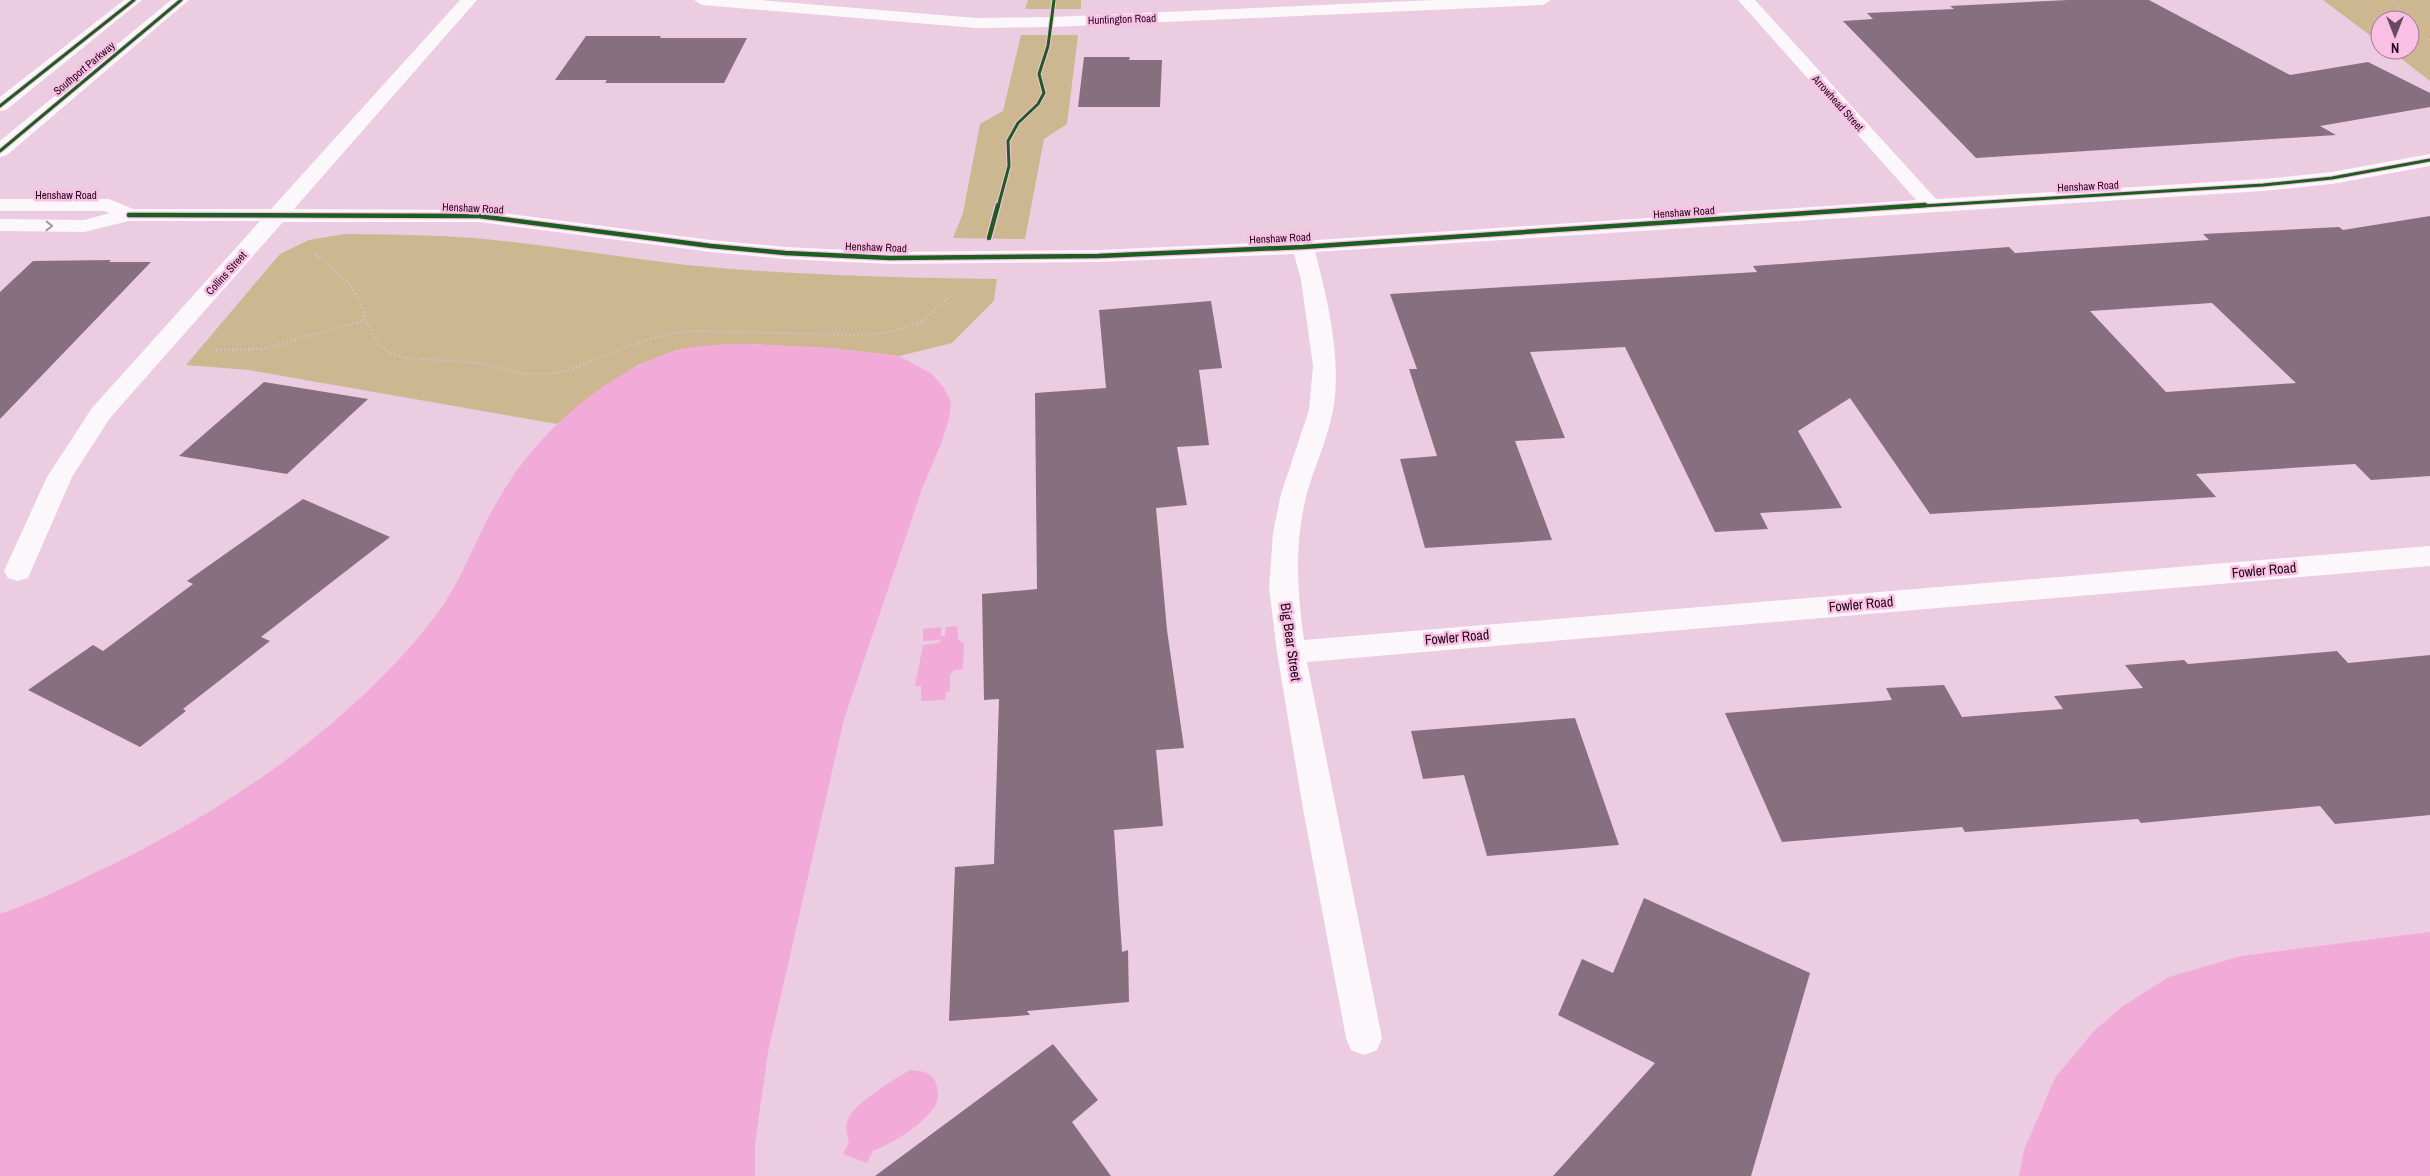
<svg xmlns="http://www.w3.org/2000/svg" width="2430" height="1176" viewBox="0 0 2430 1176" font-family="'Archivo Narrow',sans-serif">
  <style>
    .green { fill: #ccb791 }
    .water { fill: #f2aad9 }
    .building { fill: #886f80; fill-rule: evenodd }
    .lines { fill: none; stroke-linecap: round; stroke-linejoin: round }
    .path-far1 { stroke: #d3cad0; stroke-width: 2; stroke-dasharray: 0.5 2.5; stroke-linecap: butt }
    .path { stroke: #d3cad0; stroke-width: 2.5; stroke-dasharray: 1 3; stroke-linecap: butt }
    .street { fill: #fcf7fa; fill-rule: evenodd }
    .secondary { fill: #fcf7fa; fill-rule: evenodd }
    .cycleway-far1-casing { stroke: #f9bfe4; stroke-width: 5 }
    .cycleway-casing { stroke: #f9bfe4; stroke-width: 7 }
    .cycleway-far1 { stroke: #1b5e20; stroke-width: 3 }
    .cycleway { stroke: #1b5e20; stroke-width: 4.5 }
    .oneway { stroke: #a497a0 }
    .labels { text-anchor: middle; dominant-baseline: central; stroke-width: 5; stroke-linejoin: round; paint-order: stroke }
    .far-street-label { font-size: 11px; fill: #200718; stroke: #f9bfe4 }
    .street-label { font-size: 14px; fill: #200718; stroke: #f9bfe4 }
  </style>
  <rect width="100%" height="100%" fill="#eccce0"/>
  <g class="green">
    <path d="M1028,0H1081V9H1025Z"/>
    <path d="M2323,0H2430V81L2390,50H2410V20H2380V43Z"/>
    <path d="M1021,35H1078L1067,124L1044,139L1025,239L953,238L963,213L980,124L1003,111Z"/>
    <path d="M345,234C388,234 430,235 473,238C545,244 616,257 687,265C790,275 894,278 997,279L994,301L952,343L899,356L829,348L748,344L714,345L677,350L638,365L592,396L557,424L249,370L186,365L280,254L309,240Z"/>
  </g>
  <g class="water">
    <path d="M748,344L829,348L899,356L932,374L944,388L951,402L949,419L942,441L922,489L844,719L768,1052L755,1144V1176H0V914C30,904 57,891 86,877C195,827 299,761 384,675C411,647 439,616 457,582C472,553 484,523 501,495C537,433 606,372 675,351C698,344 724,345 748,344Z"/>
    <path d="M957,626L958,639L964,644L963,669L954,670L950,675V691L946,692L945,700L921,701V686H915L923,645L939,643L940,640L923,641V629L941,627V636H945L946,627Z"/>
    <path d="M2430,932V1176H2019L2024,1150L2055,1078L2093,1032L2123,1006L2169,977L2241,956Z"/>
    <path d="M911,1070C922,1071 933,1072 936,1084C938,1090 939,1100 935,1106C924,1124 892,1144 873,1151L867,1163L843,1154L849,1142C846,1131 845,1125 850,1115C856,1104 899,1075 911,1070Z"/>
  </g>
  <g class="building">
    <path d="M2068,0H2149L2290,75L2368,62L2430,93V107L2320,126L2336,135L1976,158L1843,21L1873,19L1867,13L1954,9L1950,6Z"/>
    <path d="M586,36H661L660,38H747L724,83H605L607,80H555Z"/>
    <path d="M1084,57H1130L1129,60H1162L1160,107H1078Z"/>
    <path d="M2430,216V476L2371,480L2355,464L2196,474L2216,497L1930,514L1850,398L1798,431L1842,508L1760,513L1768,529L1715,532L1625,347L1530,352L1565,438L1515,441L1552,540L1425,548L1400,459L1437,456L1409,369H1417L1390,294L1757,272L1753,266L2009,247L2015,253L2209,240L2203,234L2339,227L2343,230ZM2212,303L2296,383L2166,392L2090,311Z"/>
    <path d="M111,260L109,262H151L0,419V292L33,261Z"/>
    <path d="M1211,301L1222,368L1199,370L1209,445L1177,447L1187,505L1156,508L1167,630L1184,748L1156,750L1163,826L1114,830L1122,952L1128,950L1129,1002L1027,1011L1030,1015L949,1021L955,867L994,864L999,699L984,700L982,594L1037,589L1035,393L1106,388L1099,310Z"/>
    <path d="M264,382L368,399L287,474L179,456Z"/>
    <path d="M303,499L390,537L261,637L270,641L183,709L186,711L140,747L28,690L93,645L103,651L193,584L187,581Z"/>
    <path d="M2337,651L2348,663L2430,655V815L2335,824L2320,806L2141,823L2138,819L1965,832L1962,827L1782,842L1725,713L1892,700L1886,688L1944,685L1962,717L2063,709L2054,696L2143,688L2125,665L2184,660L2188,664Z"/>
    <path d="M1575,718L1619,845L1487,856L1464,775L1423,779L1411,731Z"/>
    <path d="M1644,898L1810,973L1751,1176H1553L1655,1063L1558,1015L1582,959L1613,973Z"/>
    <path d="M1053,1044L1098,1100L1072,1122L1111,1176H875Z"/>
  </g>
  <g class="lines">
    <g class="path-far1">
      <path d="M2394,0L2402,20"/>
      <path d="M2410,27L2430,41"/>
    </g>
    <g class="path">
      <path d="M316,254L350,284L360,301L365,320L379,345L390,353L407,358L480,363L526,374H550L572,369L634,344L673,333L695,331L857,335L885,333L922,322L952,294"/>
      <path d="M216,350L262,349L365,320"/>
    </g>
    <g class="street">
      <path d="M460,0H477L294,209L479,210L711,240L785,247L890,252L1098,250L1303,241L1916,200L1738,0H1755L1936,199L2263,179L2332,172L2430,154V166L2332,184L2263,191L1315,252C1328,300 1342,361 1333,410C1328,438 1315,465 1307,493C1294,543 1297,590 1304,640L2430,546V566L1307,662L1382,1038L1377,1050L1364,1055L1351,1050L1346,1038L1303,809L1277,652L1269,588L1273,533L1281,494L1309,410L1313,366L1301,280L1294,254L1098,262L890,264L785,259L711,252L479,222H283L110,418L72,477L28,578L18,581L8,578L4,571L47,477L92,408L260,221H129L84,232L0,231V219L84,220L110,213L105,211H0V199H109L133,209H271Z"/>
      <path d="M694,0H760L976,18L1052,17L1434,0H1551L1543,5L1052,27L976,28L702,5Z"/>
    </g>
    <g class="secondary">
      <path d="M124,0H142L6,110L0,111V97Z"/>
      <path d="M171,0H189L7,155L0,157V141Z"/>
    </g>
    <g class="cycleway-far1-casing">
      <g id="cycleway-far1">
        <path d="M0,106L134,0"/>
        <path d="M0,151L181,0"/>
        <path d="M998,207L1009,166L1008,141L1018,123L1038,104L1044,93L1039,74L1048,46L1054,0"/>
        <path d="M1906,207L2263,185L2332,178L2430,160"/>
      </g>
    </g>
    <g class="cycleway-casing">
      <g id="cycleway">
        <path d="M129,215L479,216L711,246L785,253L890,258L1098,256L1303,247L1925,205"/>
        <path d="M989,238L998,205"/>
      </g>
    </g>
    <use href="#cycleway-far1" class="cycleway-far1"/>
    <use href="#cycleway" class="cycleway"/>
  </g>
  <defs><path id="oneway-chevron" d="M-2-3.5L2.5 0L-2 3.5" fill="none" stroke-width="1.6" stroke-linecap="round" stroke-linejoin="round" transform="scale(1.25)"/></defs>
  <use class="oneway" href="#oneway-chevron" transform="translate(49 226) rotate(1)"/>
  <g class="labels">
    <g class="far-street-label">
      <text transform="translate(1122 19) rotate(-2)">Huntington Road</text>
      <text transform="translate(84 68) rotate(-40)">Southport Parkway</text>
      <text transform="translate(1838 103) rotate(48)">Arrowhead Street</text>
      <text transform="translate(2088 186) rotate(-3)">Henshaw Road</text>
      <text x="66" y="195">Henshaw Road</text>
      <text transform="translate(473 208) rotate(3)">Henshaw Road</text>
      <text transform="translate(1684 212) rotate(-4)">Henshaw Road</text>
      <text transform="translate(1280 238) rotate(-3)">Henshaw Road</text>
      <text transform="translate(876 247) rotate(2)">Henshaw Road</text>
      <text transform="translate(226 273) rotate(-48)">Collins Street</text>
    </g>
    <g class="street-label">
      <text transform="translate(2264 570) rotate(-5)">Fowler Road</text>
      <text transform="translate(1861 604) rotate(-5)">Fowler Road</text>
      <text transform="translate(1457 637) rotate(-5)">Fowler Road</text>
      <text transform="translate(1291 642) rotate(82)">Big Bear Street</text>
    </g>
  </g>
  <g transform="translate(2395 35) rotate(180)"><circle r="24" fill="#f9bfe4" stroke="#a27592"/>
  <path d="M0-4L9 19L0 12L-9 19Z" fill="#674c5e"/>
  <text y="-8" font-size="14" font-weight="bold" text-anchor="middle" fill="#200718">N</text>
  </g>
</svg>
